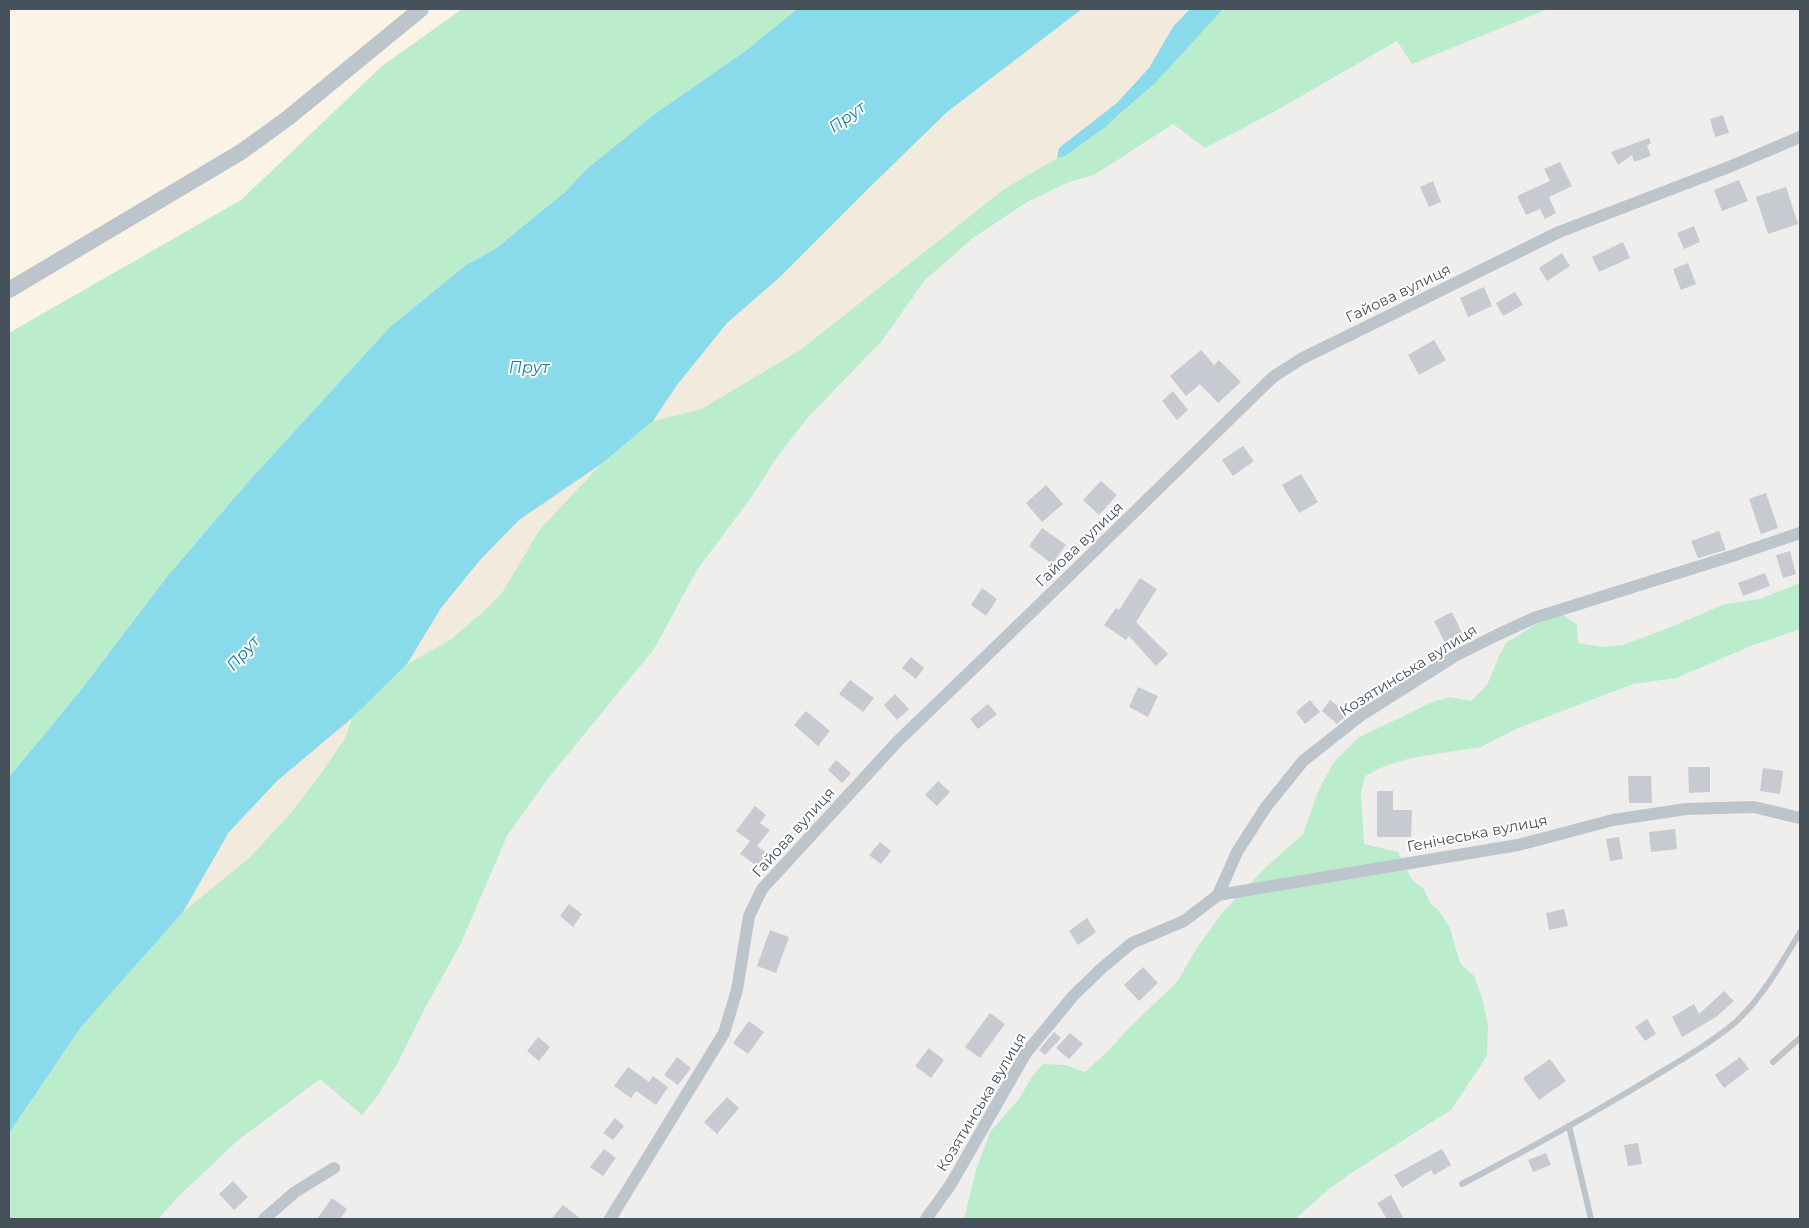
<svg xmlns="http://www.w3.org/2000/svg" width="1809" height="1228" viewBox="0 0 1809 1228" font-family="Montserrat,sans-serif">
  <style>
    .commercial { fill: #fbf4e6 }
    .green { fill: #bbedcc }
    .sand { fill: #f1eadd }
    .water { fill: #89daea }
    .building { fill: #c7cad0 }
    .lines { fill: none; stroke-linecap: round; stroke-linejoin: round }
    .service { stroke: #bcc5cc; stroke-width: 6 }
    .minor { stroke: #bcc5cc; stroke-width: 12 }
    .tertiary { stroke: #bcc5cc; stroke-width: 16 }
    .labels { text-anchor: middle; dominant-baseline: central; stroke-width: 4; stroke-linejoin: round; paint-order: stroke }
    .street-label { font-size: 15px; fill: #46515a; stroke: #fff }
    .water-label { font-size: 16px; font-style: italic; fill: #0f8095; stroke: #fff }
  </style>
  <rect width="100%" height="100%" fill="#f0eded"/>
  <path class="commercial" d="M9,9H462L382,67L241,200L9,333Z"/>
  <g class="green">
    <path d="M462,9H797L747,50L588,168L564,193L494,250L466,265L390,327L248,482L166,578L81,690L9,777V333L241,200L382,66Z"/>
    <path d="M1229,9H1548L1412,64L1397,41L1270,114L1205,148L1173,124L1094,175L1069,182L1027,202L973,238L925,280L881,342L809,416L777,457L753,495L697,570L654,649L546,781L507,836L461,943L424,1010L397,1064L376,1098L362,1115L320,1079L237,1141L178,1197L158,1219H9V1133L81,1027L183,912L250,857L319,776L345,738L352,718L407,664L450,640L524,555L540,529L601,464L653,421L701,409L800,350L1004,189L1057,158C1069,154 1079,146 1090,138C1140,103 1179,56 1219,11Z"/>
    <path d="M1800,583V629L1751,646L1676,678L1633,684L1518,728L1481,747L1411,758L1385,766L1365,776L1361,793L1364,844L1398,852L1412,880L1424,889L1430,903L1439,911L1450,928L1460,963L1474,976L1482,997L1488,1026L1487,1056L1451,1110L1351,1173L1328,1190L1295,1219H964L976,1170L990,1132L1019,1099L1031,1078L1043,1064L1065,1065L1085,1072L1109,1050L1130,1027L1177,982L1198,946L1222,913L1266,867L1303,834L1317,794L1333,763L1358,738L1432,702L1450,697L1471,701L1487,685L1500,654L1506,643L1534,625L1562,614L1577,625L1578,643L1603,647L1623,645L1666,629L1725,604L1760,599Z"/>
  </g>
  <g class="sand">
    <path d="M1082,9H1190L1173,27L1149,68L1117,103L1059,148L1057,158L1004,189L800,350L701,409L653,421L677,385L727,323L780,277L871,186L947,112Z"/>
    <path d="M601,464L540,529L502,593L482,613L450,640L407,664L441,608L480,560L519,520Z"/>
    <path d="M352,718L345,738L319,776L291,813L250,857L183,912L229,832L277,781Z"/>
  </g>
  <g class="water">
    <path d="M797,9H1082L947,112L871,186L780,277L727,323L677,385L653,421L601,464L519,520L480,560L441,608L407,664L352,718L277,781L229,832L183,912L81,1027L9,1133V777L81,690L166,578L248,482L390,327L466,265L494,250L564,193L588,168L655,114L747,50Z"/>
    <path d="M1190,9H1223L1155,83L1104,128L1065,156L1057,158L1059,148L1117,103L1149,68L1173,27Z"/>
  </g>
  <g class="building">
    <path d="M1723,115L1729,133L1715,137L1710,119Z"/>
    <path d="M1649,138L1651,143L1647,146L1651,156L1634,162L1632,155L1618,165L1611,152Z"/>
    <path d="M1560,162L1572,186L1549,197L1556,213L1545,219L1540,209L1526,215L1517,196L1550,181L1544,169Z"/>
    <path d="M1739,180L1748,201L1722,211L1714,190Z"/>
    <path d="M1433,181L1441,202L1429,207L1420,187Z"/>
    <path d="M1786,187L1798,224L1768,234L1756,197Z"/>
    <path d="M1694,226L1700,242L1684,249L1677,233Z"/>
    <path d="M1623,242L1630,258L1599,272L1592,257Z"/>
    <path d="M1562,253L1570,266L1547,281L1539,268Z"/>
    <path d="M1688,263L1696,284L1681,290L1673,269Z"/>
    <path d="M1484,287L1492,306L1468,317L1460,298Z"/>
    <path d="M1515,292L1523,305L1503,316L1496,303Z"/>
    <path d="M1434,340L1446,360L1419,375L1408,355Z"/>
    <path d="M1201,350L1214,365L1219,360L1241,382L1218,403L1200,384L1186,396L1170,376Z"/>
    <path d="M1173,391L1188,410L1177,420L1162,401Z"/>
    <path d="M1243,446L1254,461L1233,476L1222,460Z"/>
    <path d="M1301,474L1318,502L1299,513L1282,485Z"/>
    <path d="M1101,481L1117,495L1099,515L1083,500Z"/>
    <path d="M1046,485L1063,504L1042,522L1026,503Z"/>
    <path d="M1766,493L1778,528L1761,534L1749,499Z"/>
    <path d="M1042,528L1066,545L1052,564L1029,546Z"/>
    <path d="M1719,531L1726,550L1698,558L1691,541Z"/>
    <path d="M1790,551L1796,574L1783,578L1776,555Z"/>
    <path d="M1765,573L1770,586L1743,596L1738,583Z"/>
    <path d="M1140,578L1157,589L1136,622L1168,654L1156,666L1129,636L1126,640L1104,625L1116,608L1119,610Z"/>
    <path d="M982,588L997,599L986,616L971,605Z"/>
    <path d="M1452,612L1463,635L1445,643L1434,621Z"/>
    <path d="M911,657L924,668L916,679L902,668Z"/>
    <path d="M850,680L874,698L863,712L839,694Z"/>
    <path d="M1138,687L1158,696L1148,717L1129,707Z"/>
    <path d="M895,694L909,709L897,720L884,705Z"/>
    <path d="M1310,700L1320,712L1305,724L1296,712Z"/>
    <path d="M1330,700L1348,714L1337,724L1322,711Z"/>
    <path d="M988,704L997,714L978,729L970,719Z"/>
    <path d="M806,711L830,731L818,746L794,725Z"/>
    <path d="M836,760L851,773L842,783L828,770Z"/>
    <path d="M1688,767H1710V792L1689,793Z"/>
    <path d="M1763,768L1783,771L1780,794L1760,791Z"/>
    <path d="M1628,776H1651L1652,803H1629Z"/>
    <path d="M938,781L950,792L937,806L925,795Z"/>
    <path d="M1377,791H1393V810H1412L1411,837H1377Z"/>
    <path d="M755,806L766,815L760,823L770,830L757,846L767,853L757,866L740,854L750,841L736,831Z"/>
    <path d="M1675,829L1677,849L1651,852L1649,832Z"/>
    <path d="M1619,837L1623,859L1610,861L1606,839Z"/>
    <path d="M880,842L891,851L881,864L869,855Z"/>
    <path d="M569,904L582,914L573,927L560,916Z"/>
    <path d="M1564,909L1568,926L1549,930L1546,913Z"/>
    <path d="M1087,918L1096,932L1078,945L1069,931Z"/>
    <path d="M770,930L789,937L776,973L757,966Z"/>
    <path d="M1143,967L1158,983L1139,1001L1124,985Z"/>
    <path d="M1724,991L1734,1001L1716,1017L1682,1037L1672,1017L1694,1004L1699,1014Z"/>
    <path d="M990,1013L1005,1024L980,1058L965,1047Z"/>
    <path d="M1647,1019L1656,1034L1645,1041L1635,1027Z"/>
    <path d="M749,1021L764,1032L748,1054L733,1043Z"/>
    <path d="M1054,1032L1061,1038L1045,1055L1039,1050Z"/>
    <path d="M1070,1033L1083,1044L1069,1059L1056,1048Z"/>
    <path d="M538,1037L550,1047L539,1061L527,1051Z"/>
    <path d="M929,1048L944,1060L931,1078L915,1066Z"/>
    <path d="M677,1057L691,1068L678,1085L664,1075Z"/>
    <path d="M1740,1057L1749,1069L1724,1088L1715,1075Z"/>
    <path d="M1550,1059L1566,1081L1539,1100L1523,1078Z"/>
    <path d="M628,1067L649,1082L653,1076L668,1087L656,1105L636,1091L631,1098L614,1086Z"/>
    <path d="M727,1097L739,1108L717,1134L704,1122Z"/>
    <path d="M615,1118L624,1126L613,1140L603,1133Z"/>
    <path d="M1638,1143L1642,1164L1628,1166L1624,1145Z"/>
    <path d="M604,1149L616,1158L603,1176L590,1167Z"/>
    <path d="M1442,1149L1451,1165L1434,1175L1431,1170L1402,1188L1394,1175Z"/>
    <path d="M1546,1153L1551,1165L1533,1172L1528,1160Z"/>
    <path d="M233,1181L248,1197L234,1210L219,1194Z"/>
    <path d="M1391,1195L1404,1219H1387L1377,1203Z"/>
    <path d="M332,1198L347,1209L340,1219H317Z"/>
    <path d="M563,1205L581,1219H551Z"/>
  </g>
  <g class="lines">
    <g class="service">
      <path d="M1773,1062L1800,1038"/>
      <path d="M1569,1126L1591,1219"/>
      <path d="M1462,1184C1525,1151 1587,1117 1648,1080C1676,1063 1705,1047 1731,1026C1759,1003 1782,963 1800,932"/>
    </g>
    <g class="minor">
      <path d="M1218,895L1518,845L1613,820L1686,809L1754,807L1800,818"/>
      <path d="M264,1219L295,1192L334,1168"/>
      <path d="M610,1219L724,1033L737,990L749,916L762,889L898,741L1037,607L1273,377L1301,359L1559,232L1729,167L1800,137"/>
      <path d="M926,1219L951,1184L1026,1053L1073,996L1103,967L1132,943L1184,921L1218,895L1237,852L1266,807L1303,761L1360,716L1455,656L1497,635L1534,618L1732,556L1800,533"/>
    </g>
    <path class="tertiary" d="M9,290L241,152L288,118L421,9"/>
  </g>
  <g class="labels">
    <g class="street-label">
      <text transform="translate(1398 293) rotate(-26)">Гайова вулиця</text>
      <text transform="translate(1079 544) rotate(-44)">Гайова вулиця</text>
      <text transform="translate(1408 670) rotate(-32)">Козятинська вулиця</text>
      <text transform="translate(793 832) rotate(-48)">Гайова вулиця</text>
      <text transform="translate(1477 833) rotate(-11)">Генічеська вулиця</text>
      <text transform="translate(981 1102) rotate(-59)">Козятинська вулиця</text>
    </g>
    <g class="water-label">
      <text transform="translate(847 117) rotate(-36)">Прут</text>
      <text x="529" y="367">Прут</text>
      <text transform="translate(243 653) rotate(-48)">Прут</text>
    </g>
  </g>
  <rect width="1809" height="1228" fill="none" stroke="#46515a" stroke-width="20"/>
</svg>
